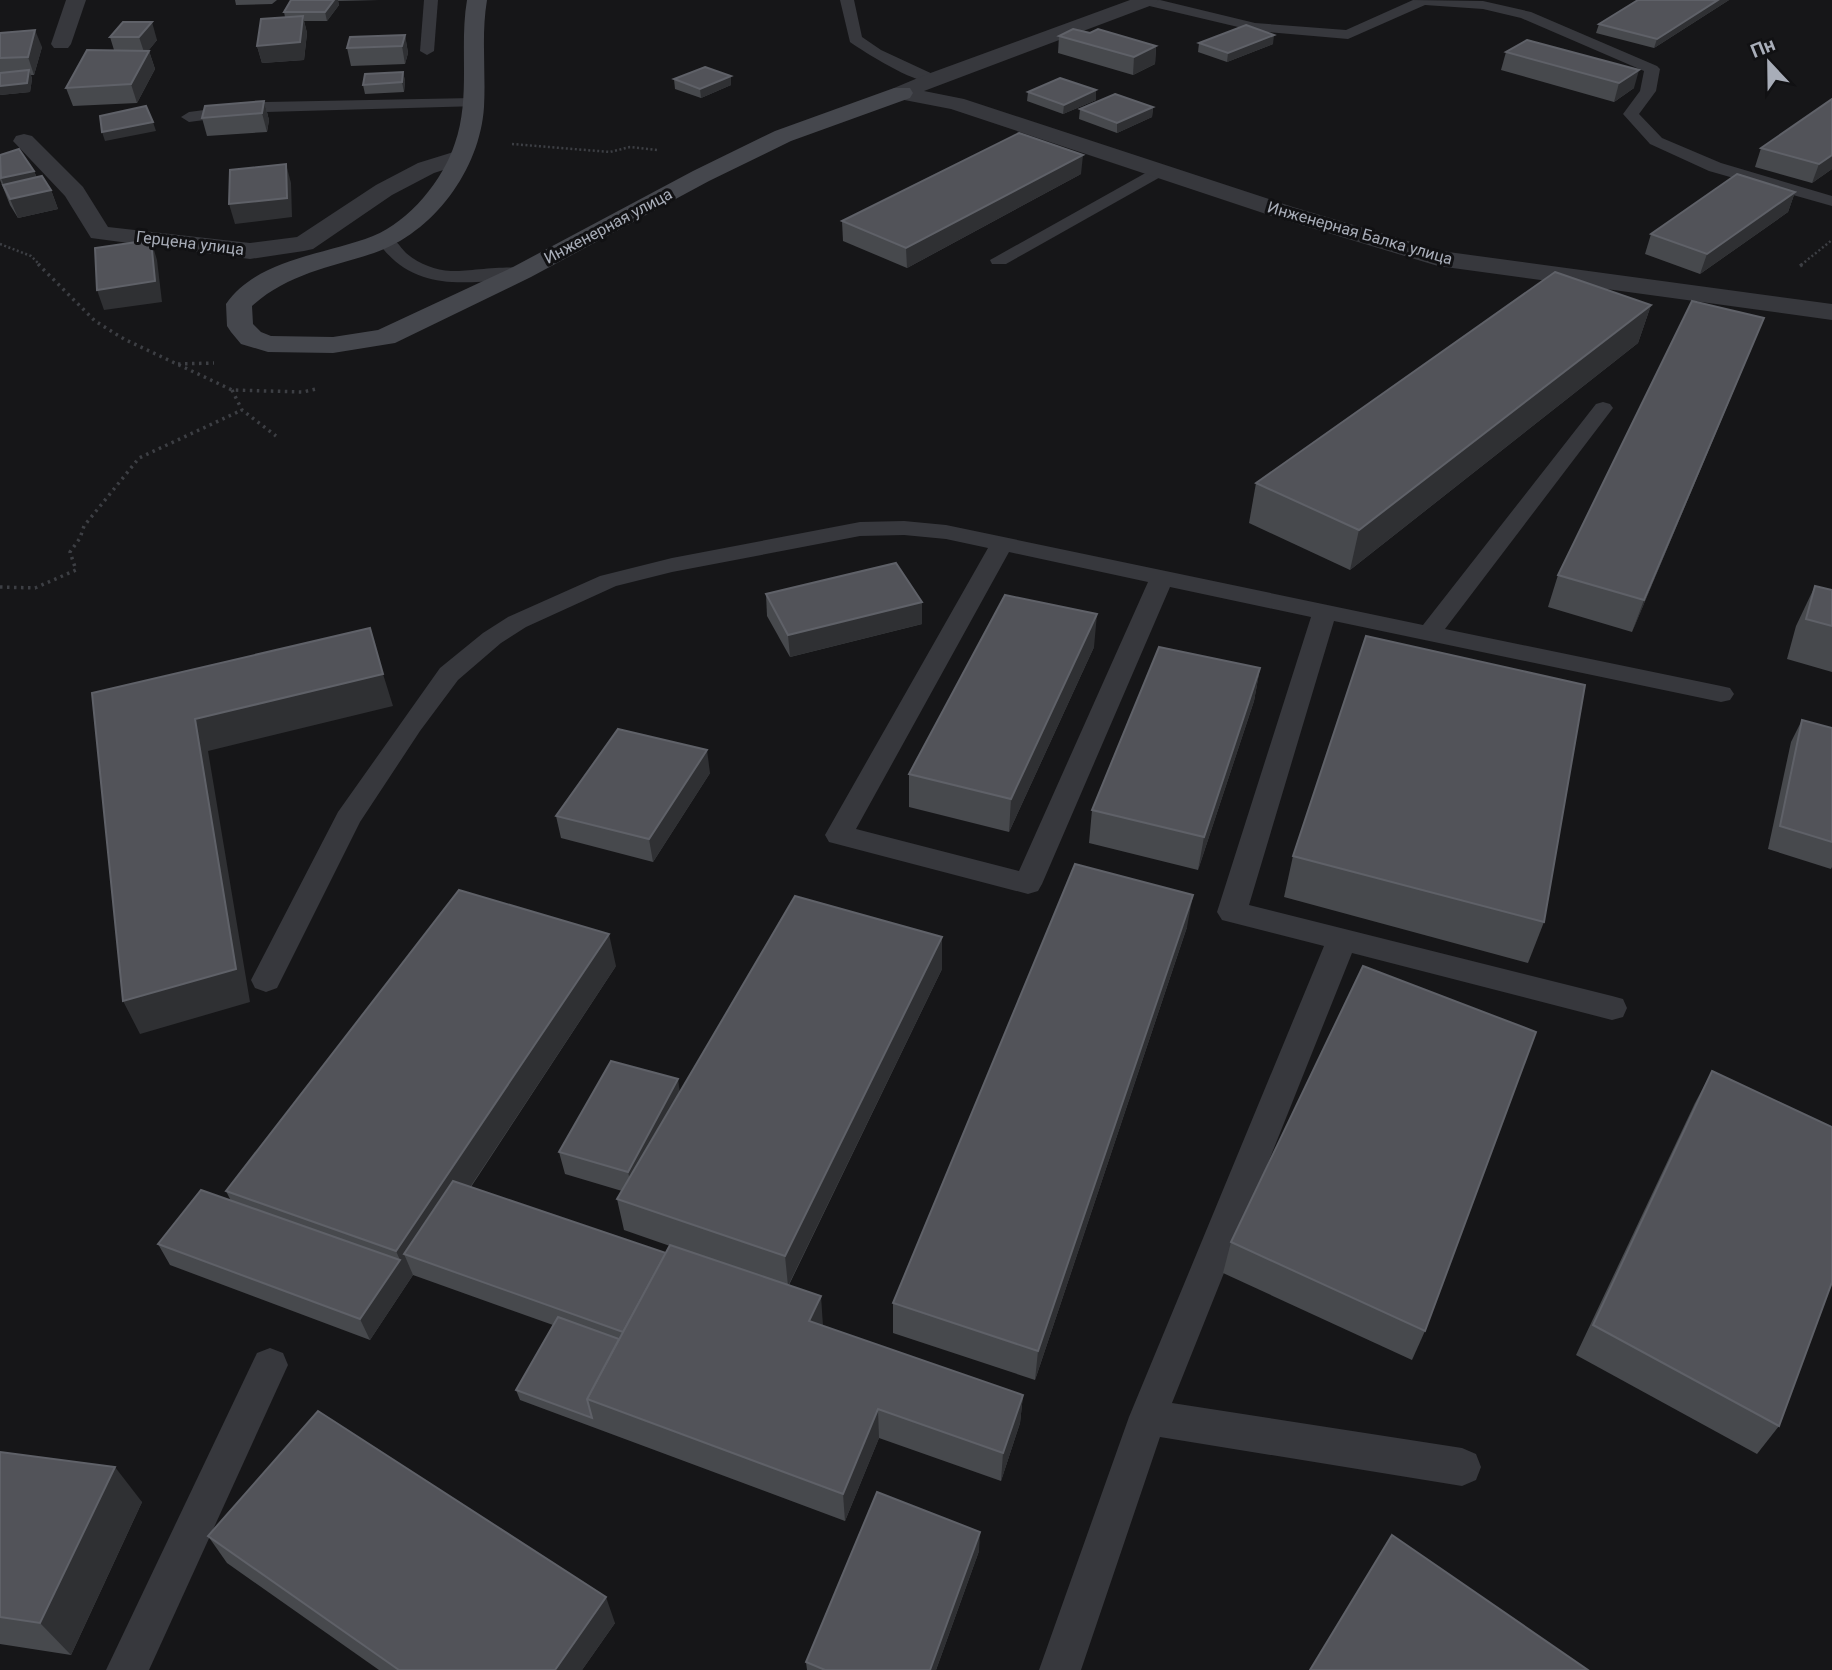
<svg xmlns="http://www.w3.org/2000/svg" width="1832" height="1670" viewBox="0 0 1832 1670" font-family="Roboto,sans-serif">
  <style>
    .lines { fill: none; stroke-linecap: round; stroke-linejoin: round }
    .path-far1 { stroke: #3d3f44; stroke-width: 2.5; stroke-dasharray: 2 2.5; stroke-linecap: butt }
    .path { stroke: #3d3f44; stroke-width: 3.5; stroke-dasharray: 2.5 4.5; stroke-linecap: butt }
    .lane { fill: #37383d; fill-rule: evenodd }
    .street { fill: #37383d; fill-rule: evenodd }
    .secondary { fill: #45474d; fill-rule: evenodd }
    .wall { fill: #47494d }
    .shaded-wall { fill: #2f3033 }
    .building { fill: #525359; stroke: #5f6168; stroke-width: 2 }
    .labels { text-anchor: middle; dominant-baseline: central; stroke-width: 6; stroke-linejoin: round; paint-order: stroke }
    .far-street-label { font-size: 16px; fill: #a8adb8; stroke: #111113 }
  </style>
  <rect width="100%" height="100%" fill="#161618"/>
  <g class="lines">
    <g class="path-far1">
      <path d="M512,144L610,152L630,147L657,150"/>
      <path d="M0,244L31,256L40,265"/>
      <path d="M1801,265L1832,240"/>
    </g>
    <g class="path">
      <path d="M38,264L95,321L124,339L232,390L303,392L316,389"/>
      <path d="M1800,266L1803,264"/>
      <path d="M178,364L214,363"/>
      <path d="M232,390L242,410L276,436"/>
      <path d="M0,587L35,588L76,570L70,552L80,538L84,526L139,458L242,410"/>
    </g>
    <g class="lane">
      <path d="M424,0H438L434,51L427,55L420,51Z"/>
      <path d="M840,0H854L862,37L881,50L937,76L940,79L937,82C919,87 866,53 850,42Z"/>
      <path d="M1160,0L1255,23L1346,30L1413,0L1483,1L1531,12L1657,66L1660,69L1656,91L1639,114L1662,138L1721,163L1832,196V206L1709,171L1650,144L1623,114L1640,91L1644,71L1521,18L1483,9L1425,5L1348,39L1255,31L1141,4L1139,1Z"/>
      <path d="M473,98L481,103L479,106L266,112L189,122L181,117L189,112L266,102Z"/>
      <path d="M1158,166L1164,167L1166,171L1164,175L1006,264H992L990,260Z"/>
      <path d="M386,236C396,238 399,246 406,253C419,264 435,270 451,271C468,272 523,262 531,272C525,280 511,279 501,280C450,285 409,286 377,241Z"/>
      <path d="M1603,402L1610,404L1613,408L1445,629L1721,686L1730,688L1734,694L1730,700L1721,702L1334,621L1249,905L1612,996L1623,999L1627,1008L1623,1017L1612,1020L1352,953L1172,1403L1462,1448L1476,1454L1481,1467L1476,1480L1462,1486L1160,1437L1081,1670H1039L1129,1417L1324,946L1222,920L1217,912L1311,617L1170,587L1042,884L1038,891L1028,894L829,842L825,835L988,548L946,539L904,535L860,536L672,572L616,586L526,627L501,643L458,680L420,731L360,822L277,988L266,992L255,988L251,980L338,812L440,668L483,633L508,617L600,576L672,558L860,522L904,521L946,525L1423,625L1596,404ZM1009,552L1148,582L1019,871L856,829Z"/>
      <path d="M270,1348L283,1353L288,1365L149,1670H106L257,1353Z"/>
    </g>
    <g class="street">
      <path d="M66,0H86L71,44L68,48H54L51,44Z"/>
      <path d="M1130,0H1158L1155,4L924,91L964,99L1293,207L1441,251L1832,304V320L1438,266L1275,217L951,109L894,98L891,93L894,88L925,75Z"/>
      <path d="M24,134L32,136L83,187L108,227L250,243L297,237L376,185L418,163L460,150L468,152L471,157L468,162L434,173L392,195L313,249L304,251L250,259L91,238L65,196L13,141L16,136Z"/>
    </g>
    <path class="secondary" d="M467,0H487C481,36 486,71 484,107C480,170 433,233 374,253C331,267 287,274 252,306L253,324L261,332L271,336L333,337L378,330L513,267L693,171L775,131L894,88H910L913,93L910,98L791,141L709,181L531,277L395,343L333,353L268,352L241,344L231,332L227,326L226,304C258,258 325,255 373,236C410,221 443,180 455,143C471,97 459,47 467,0Z"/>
  </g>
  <g class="wall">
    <path d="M235,0H277L272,4L236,5Z"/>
    <path d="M291,0H379L338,1L339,5L327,21H304L307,33L304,60L262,63L257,46L285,17L284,12Z"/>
    <path d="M1638,0H1729L1654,48L1596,33L1599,24Z"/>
    <path d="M123,22L157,40L148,51H149L155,69L137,103L73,106L66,88L114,50L110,37Z"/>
    <path d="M0,33L42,47L34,75H31L32,79L30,92L0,95Z"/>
    <path d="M405,35L408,53L405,64L351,66L347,48Z"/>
    <path d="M1059,36L1156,46L1155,64L1133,75L1058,53Z"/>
    <path d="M1527,40L1634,88L1614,102L1501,70L1506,52Z"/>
    <path d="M1199,43L1273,44L1227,62L1198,52Z"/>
    <path d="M403,72L405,81L404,92L365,94L363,85Z"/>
    <path d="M731,76V85L701,98L675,89L674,79Z"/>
    <path d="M1096,90V100L1063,114L1027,101L1028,92Z"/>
    <path d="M1832,99V169L1812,183L1755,167L1761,148Z"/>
    <path d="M264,101L269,120L267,132L207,136L202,118Z"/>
    <path d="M1153,107L1152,117L1117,133L1079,119L1080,109Z"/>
    <path d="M0,155L34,171L37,178L51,190L58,209L18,218L10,205L0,180Z"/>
    <path d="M1081,174L907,268L843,241L842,221Z"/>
    <path d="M1795,192L1788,212L1700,274L1645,254L1651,234Z"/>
    <path d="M1651,305L1638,343L1350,570L1249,523L1256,483Z"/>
    <path d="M1752,347L1632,632L1548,607L1558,575Z"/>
    <path d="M1815,586L1832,590V672L1787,659L1796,626Z"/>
    <path d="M766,594L922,602V624L790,657L767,616Z"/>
    <path d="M1094,647L1009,832L909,807V774Z"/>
    <path d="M1260,668L1254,701L1198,870L1089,843L1092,810Z"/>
    <path d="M1802,720L1832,728V867L1831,869L1768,849L1791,742Z"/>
    <path d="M710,773L653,862L561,838L556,816Z"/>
    <path d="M1293,856L1544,922L1528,963L1284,897Z"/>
    <path d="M1187,927L1035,1380L893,1333V1303Z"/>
    <path d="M616,966L471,1187L666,1253L670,1246L624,1230L617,1199L622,1191L565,1174L559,1152L680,1092L942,969L789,1285L823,1326L1023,1395L1020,1423L1001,1481L879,1438L845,1521L520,1400L516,1390L553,1325L413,1275L370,1340L170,1265L158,1244L231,1201L226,1191Z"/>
    <path d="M1712,1071L1779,1426L1757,1454L1576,1355L1695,1103Z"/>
    <path d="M1231,1242L1425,1331L1412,1360L1223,1273Z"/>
    <path d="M0,1452L142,1502L71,1655L0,1644Z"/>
    <path d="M208,1536L615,1623L582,1670H379L227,1563Z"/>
    <path d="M979,1551L936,1670H807L806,1662Z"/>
  </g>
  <g class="shaded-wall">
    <path d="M334,0H338L339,5L327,21L325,12Z"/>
    <path d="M1718,0H1729L1654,48L1657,39Z"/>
    <path d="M303,16L307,33L304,60L262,63L257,46Z"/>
    <path d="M152,22L157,40L145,55L139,37Z"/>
    <path d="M35,30L42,47L34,75L28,57Z"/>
    <path d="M405,35L408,53L405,64L402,46Z"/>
    <path d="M1274,35L1273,44L1227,62L1228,53Z"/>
    <path d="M1156,46L1155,64L1133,75L1134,57Z"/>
    <path d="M149,51L155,69L137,103L131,84Z"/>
    <path d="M29,70L32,79L30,92L0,95V86Z"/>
    <path d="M1639,70L1634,88L1614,102L1619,83Z"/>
    <path d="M403,72L405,81L404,92L402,82Z"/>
    <path d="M731,76V85L701,98L700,89Z"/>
    <path d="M1096,90V100L1063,114L1064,105Z"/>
    <path d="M264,101L269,120L267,132L262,113Z"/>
    <path d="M1153,107L1152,117L1117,133V123Z"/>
    <path d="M153,122L156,131L105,141L102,132Z"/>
    <path d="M1083,155L1081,174L907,268L906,248Z"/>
    <path d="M1832,155V169L1812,183L1819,164Z"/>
    <path d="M286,164L291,183L292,217L235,224L229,204Z"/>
    <path d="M34,171L38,181L5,188L1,178Z"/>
    <path d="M51,190L58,209L18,218L10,199Z"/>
    <path d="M1795,192L1788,212L1700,274L1707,254Z"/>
    <path d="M151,240L157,260L162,302L104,310L97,290Z"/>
    <path d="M1651,305L1638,343L1350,570L1359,530Z"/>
    <path d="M1764,318L1752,347L1632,632L1644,600Z"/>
    <path d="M922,602V624L790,657L788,635Z"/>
    <path d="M1097,614L1094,647L1009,832L1011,799Z"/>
    <path d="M1260,668L1254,701L1198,870L1204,837Z"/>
    <path d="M383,674L393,706L208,751L250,1002L140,1034L123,1001L195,719Z"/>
    <path d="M707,750L710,773L653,862L649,839Z"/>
    <path d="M1193,895L1187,927L1035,1380L1038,1351Z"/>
    <path d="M609,934L616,966L422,1260L404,1254L413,1275L370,1340L360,1319L400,1260L396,1251Z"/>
    <path d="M942,937V969L788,1286L785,1256Z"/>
    <path d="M678,1079L681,1101L633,1194L628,1172Z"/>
    <path d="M821,1296L823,1326L809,1321Z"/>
    <path d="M1023,1395L1020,1423L1001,1481L1003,1453Z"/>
    <path d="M878,1409L879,1438L845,1521L843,1494Z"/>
    <path d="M115,1467L142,1502L71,1655L40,1623Z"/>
    <path d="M980,1532L979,1551L936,1670H930Z"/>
    <path d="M606,1597L615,1623L582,1670H555Z"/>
  </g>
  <g class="building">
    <path d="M291,0H334L325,12H284Z"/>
    <path d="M1638,0H1718L1657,39L1599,24Z"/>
    <path d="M303,16L300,42L257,46L261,19Z"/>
    <path d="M123,22H152L139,37H110Z"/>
    <path d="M1246,25L1274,35L1228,53L1199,43Z"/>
    <path d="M1073,29L1090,33L1098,29L1156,46L1134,57L1059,36Z"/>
    <path d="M35,30L28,57L0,58V33Z"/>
    <path d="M405,35L402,46L347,48L350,37Z"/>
    <path d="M1527,40L1639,70L1619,83L1506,52Z"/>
    <path d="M87,50L149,51L131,84L66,88Z"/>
    <path d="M705,67L731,76L700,89L674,79Z"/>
    <path d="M29,70L27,83L0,86V73Z"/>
    <path d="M403,72L402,82L363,85L365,74Z"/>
    <path d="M1060,78L1096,90L1064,105L1028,92Z"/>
    <path d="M1115,94L1153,107L1117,123L1080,109Z"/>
    <path d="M1832,99V155L1819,164L1761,148Z"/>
    <path d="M264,101L262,113L202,118L205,106Z"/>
    <path d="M146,106L153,122L102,132L100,116Z"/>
    <path d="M1019,133L1083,155L906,248L842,221Z"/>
    <path d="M19,149L34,171L1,178L0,155Z"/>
    <path d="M286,164L287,198L229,204L230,170Z"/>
    <path d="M1737,174L1795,192L1707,254L1651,234Z"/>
    <path d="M42,176L51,190L10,199L3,185Z"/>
    <path d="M151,240L155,281L97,290L95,248Z"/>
    <path d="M1555,272L1651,305L1359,530L1256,483Z"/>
    <path d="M1692,301L1764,318L1644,600L1558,575Z"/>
    <path d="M896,563L922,602L788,635L766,594Z"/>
    <path d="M1815,586L1832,590V626L1806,619Z"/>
    <path d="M1005,595L1097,614L1011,799L909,774Z"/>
    <path d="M370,628L383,674L195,719L236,969L123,1001L92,693Z"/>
    <path d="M1366,636L1585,685L1544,922L1293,856Z"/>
    <path d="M1159,647L1260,668L1204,837L1092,810Z"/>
    <path d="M1802,720L1832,728V842L1780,826Z"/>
    <path d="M618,729L707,750L649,839L556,816Z"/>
    <path d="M1075,864L1193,895L1038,1351L893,1303Z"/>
    <path d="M459,890L609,934L396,1251L226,1191Z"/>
    <path d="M795,896L942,937L785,1256L617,1199Z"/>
    <path d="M1363,966L1536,1032L1425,1331L1231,1242Z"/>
    <path d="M611,1061L678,1079L628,1172L559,1152Z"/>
    <path d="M1712,1071L1832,1127V1282L1779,1426L1593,1325Z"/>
    <path d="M453,1181L666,1253L623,1332L404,1254Z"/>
    <path d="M201,1190L400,1260L360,1319L158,1244Z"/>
    <path d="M670,1245L821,1296L809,1321L1023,1395L1003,1453L878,1409L843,1494L587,1399Z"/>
    <path d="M558,1317L619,1339L587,1399L592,1418L516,1390Z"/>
    <path d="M318,1411L606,1597L555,1670H399L208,1536Z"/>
    <path d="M0,1452L115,1467L40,1623L0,1617Z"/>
    <path d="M877,1492L980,1532L930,1670H825L806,1662Z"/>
    <path d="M1392,1535L1588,1670H1310Z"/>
  </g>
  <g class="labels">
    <g class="far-street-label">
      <text transform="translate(608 226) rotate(-28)">Инженерная улица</text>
      <text transform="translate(1360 233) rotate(16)">Инженерная Балка улица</text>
      <text transform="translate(190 243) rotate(7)">Герцена улица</text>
    </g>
  </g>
  <g transform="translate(1769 63) rotate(338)" stroke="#111113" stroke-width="5" paint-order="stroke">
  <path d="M0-5L12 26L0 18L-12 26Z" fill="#a8adb8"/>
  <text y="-10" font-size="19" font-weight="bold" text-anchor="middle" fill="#a8adb8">Пн</text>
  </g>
</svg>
